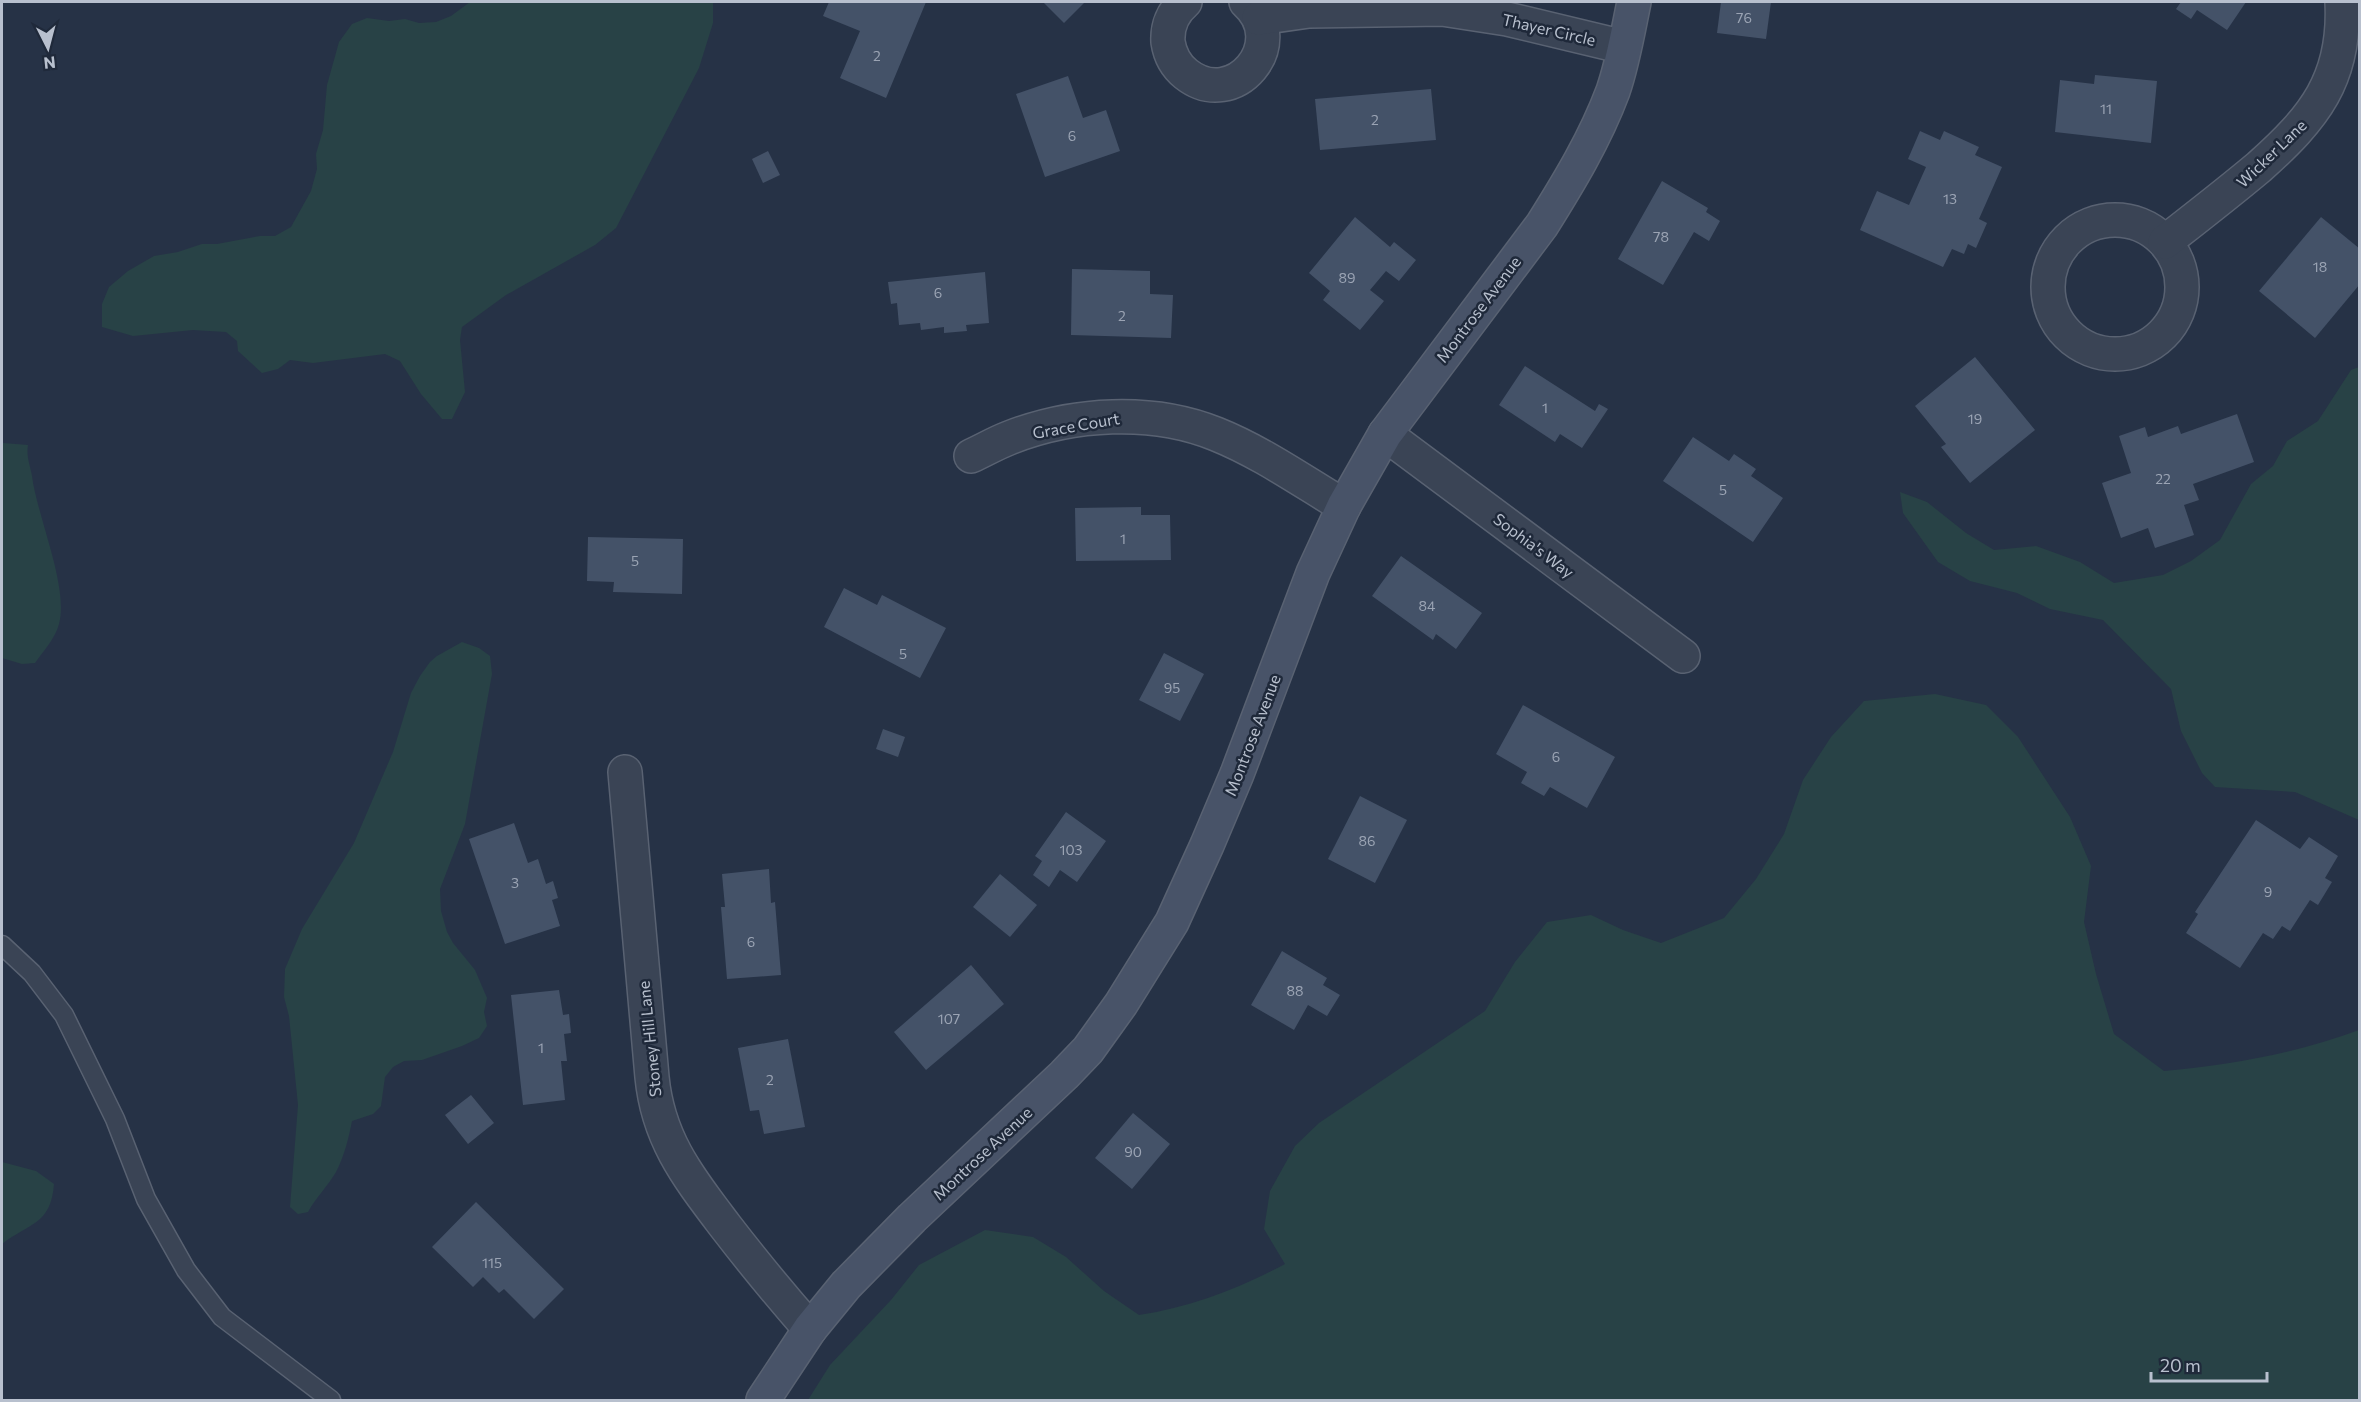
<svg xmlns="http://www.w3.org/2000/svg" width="2361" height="1402" viewBox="0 0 2361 1402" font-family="Commissioner,sans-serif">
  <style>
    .green { fill: #284246 }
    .building { fill: #445268 }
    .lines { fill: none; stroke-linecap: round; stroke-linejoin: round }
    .lane-casing { stroke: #596272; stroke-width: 21 }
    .street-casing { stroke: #596272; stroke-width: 36 }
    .secondary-casing { stroke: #596272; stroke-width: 36 }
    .lane { stroke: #3a4455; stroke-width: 18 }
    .street { stroke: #3a4455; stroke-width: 33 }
    .secondary { stroke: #485368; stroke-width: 33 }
    .labels { text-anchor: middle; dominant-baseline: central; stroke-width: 5; stroke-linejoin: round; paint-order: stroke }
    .number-label { font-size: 14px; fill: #9ba4b4 }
    .street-label { font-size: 16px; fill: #b8c0ce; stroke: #1f293a }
  </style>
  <rect width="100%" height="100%" fill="#263246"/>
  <g class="green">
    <path d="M470,2H713V23L699,68L616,228L595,245L506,295L462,327L460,340L465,392L452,419H442L421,394L400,361L385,354L313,363L290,360L278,369L262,373L238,351L237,341L226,332L193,330L133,336L102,327V304L109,287L128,271L154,256L178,252L202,244H217L260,236H275L291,227L311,191L317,169L316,154L323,130L327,85L339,42L352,24L367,18L389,21L405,19L419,23L436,22L451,16Z"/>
    <path d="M2359,367V820L2295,792L2215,787L2202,773L2181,731L2171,689L2103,620L2050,609L2017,593L1970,581L1938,562L1903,513L1900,492L1927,502L1966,533L1994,550L2036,546L2080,562L2114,583L2163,575L2191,561L2220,540L2251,484L2273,466L2287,441L2318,421L2351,370Z"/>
    <path d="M3,443L28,445C26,456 30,465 32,476C37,516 69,587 59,624C55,639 44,650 35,663L22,664L2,658V445Z"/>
    <path d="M462,642L479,648L490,656L492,674L465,824L440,889L441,911L447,932L453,943L475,970L487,998L484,1012L487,1026L479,1038L462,1046L422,1060L404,1061L393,1067L385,1077L381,1106L373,1114L352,1121C349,1137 344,1157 336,1172C328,1186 316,1197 308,1212L298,1214L290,1207L298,1105L289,1016L284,997L285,969L302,929L354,843L393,752L411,693L420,676L430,662L437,656Z"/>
    <path d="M1935,694L1986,705L2018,737L2070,817L2091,866L2084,922L2096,974L2114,1034L2164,1071C2230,1065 2298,1053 2359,1030V1400H808L830,1365L891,1300L919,1265L985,1230L1033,1237L1066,1257L1104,1291L1139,1315C1191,1307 1238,1289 1285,1264L1264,1229L1270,1191L1295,1146L1319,1123L1485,1011L1515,962L1547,922L1591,915L1623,930L1661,943L1724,918L1756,879L1784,834L1803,780L1831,737L1864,701Z"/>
    <path d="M2,1162L36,1171L54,1184C51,1225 29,1223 2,1244Z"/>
  </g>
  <g class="building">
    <path d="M829,2H926L886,98L840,78L860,31L823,16Z"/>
    <path d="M1043,2H1085L1064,23Z"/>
    <path d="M1721,2H1771L1766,39L1717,33Z"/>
    <path d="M2181,2H2246L2227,30L2197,10L2191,19L2176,9Z"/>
    <path d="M2095,75L2157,81L2151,143L2055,132L2060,80L2094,84Z"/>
    <path d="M1068,76L1083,118L1106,110L1120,151L1045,177L1016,94Z"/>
    <path d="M1431,89L1436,140L1320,150L1315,99Z"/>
    <path d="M1920,131L1940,140L1944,131L1979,147L1975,155L2002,167L1979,219L1987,223L1976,248L1968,244L1964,254L1952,249L1943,267L1860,230L1877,191L1909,205L1926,167L1908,159Z"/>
    <path d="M768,151L780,175L763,183L752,159Z"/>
    <path d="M1662,181L1708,208L1706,212L1720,221L1709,241L1694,232L1663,285L1618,259Z"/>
    <path d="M1355,217L1390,247L1394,242L1416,260L1399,281L1386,271L1370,290L1384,301L1360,330L1323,300L1330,291L1309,273Z"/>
    <path d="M2321,217L2360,249V284L2315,338L2259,291Z"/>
    <path d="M1072,269L1150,271V294L1173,295L1171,338L1071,335Z"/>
    <path d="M985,272L989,323L966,325L967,331L944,333V327L921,330L920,323L899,325L897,303L891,304L888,282Z"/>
    <path d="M1975,357L2035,430L1970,483L1941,447L1946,444L1915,406Z"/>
    <path d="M1525,366L1595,411L1599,404L1608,409L1582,448L1560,434L1555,442L1499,405Z"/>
    <path d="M2237,414L2254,462L2193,484L2199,500L2184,505L2194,535L2155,548L2148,528L2121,538L2102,483L2131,473L2119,436L2145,427L2148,437L2178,426L2181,434Z"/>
    <path d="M1693,437L1729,461L1734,454L1756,469L1751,476L1783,498L1753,542L1663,481Z"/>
    <path d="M1141,507V515H1170L1171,560L1076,561L1075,508Z"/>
    <path d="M588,537L683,539L682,594L613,592L614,582L587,581Z"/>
    <path d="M1401,556L1482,613L1456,649L1436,634L1433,640L1372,596Z"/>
    <path d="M844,588L877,605L882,595L946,628L920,678L824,627Z"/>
    <path d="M1164,653L1204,674L1180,721L1139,700Z"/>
    <path d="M1523,705L1615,757L1587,808L1550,787L1544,796L1521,783L1527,772L1496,754Z"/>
    <path d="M883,729L905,737L898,757L876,749Z"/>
    <path d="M1360,796L1407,820L1375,883L1328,859Z"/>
    <path d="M1066,812L1106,841L1077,882L1060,870L1049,887L1033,875L1042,861L1035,856Z"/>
    <path d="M2256,820L2300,849L2309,837L2338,856L2325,878L2332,882L2318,905L2310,900L2290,931L2282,926L2273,939L2263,933L2240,968L2186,933L2198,914L2195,912Z"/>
    <path d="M514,823L528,863L538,859L546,884L553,881L558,898L552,900L560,926L505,944L469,839Z"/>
    <path d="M769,869L771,903L775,902L781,975L727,979L721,907H725L722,874Z"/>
    <path d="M1000,874L1037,905L1010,937L973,907Z"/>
    <path d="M1282,951L1327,978L1323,985L1340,995L1327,1016L1308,1005L1294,1030L1251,1005Z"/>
    <path d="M971,965L1004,1004L926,1070L894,1032Z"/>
    <path d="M559,990L563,1015L569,1014L571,1033L564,1034L567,1061H561L565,1100L523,1105L511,995Z"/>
    <path d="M788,1039L805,1127L764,1134L759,1110L750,1111L738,1048Z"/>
    <path d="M471,1095L494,1123L468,1144L445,1115Z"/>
    <path d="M1133,1113L1170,1144L1132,1189L1095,1158Z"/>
    <path d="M476,1202L564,1289L534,1319L504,1289L499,1293L483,1277L473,1287L432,1247Z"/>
  </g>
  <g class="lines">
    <g class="lane-casing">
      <path id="lane" d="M2,945L32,973L64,1015L115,1119L146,1199L186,1270L222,1317L331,1400"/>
    </g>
    <g class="street-casing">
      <g id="street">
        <path d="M1185,2C1173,12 1167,26 1168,42C1170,55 1176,66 1186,74C1234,112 1292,43 1246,2"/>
        <path d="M1259,18L1309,11L1442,9L1507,19L1624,47"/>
        <circle cx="2115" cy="287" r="67"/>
        <path d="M2165,242C2197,217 2228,193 2259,167C2314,118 2346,79 2342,2"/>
        <path d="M1385,434L1683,656"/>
        <path d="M971,456C984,450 996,443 1009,438C1072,413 1152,408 1216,434C1261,452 1302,481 1344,506"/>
        <path d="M625,772L652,1077C658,1140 689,1178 726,1227C753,1262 781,1296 810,1329"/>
      </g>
    </g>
    <g class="secondary-casing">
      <path id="secondary" d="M763,1400L810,1329L846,1285L912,1218L1064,1075L1088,1050L1121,1004L1172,922L1207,845L1237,774L1313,573L1344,506L1385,434L1542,225C1569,182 1595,139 1613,91C1623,62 1628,31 1634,2"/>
    </g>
    <use href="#lane" class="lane"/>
    <use href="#street" class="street"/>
    <use href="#secondary" class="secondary"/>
  </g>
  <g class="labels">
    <g class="number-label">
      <text x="1744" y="17">76</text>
      <text x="877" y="55">2</text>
      <text x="2106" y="108">11</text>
      <text x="1375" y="119">2</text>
      <text x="1072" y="135">6</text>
      <text x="1950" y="198">13</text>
      <text x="1661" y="236">78</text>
      <text x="2320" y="266">18</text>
      <text x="1347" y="277">89</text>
      <text x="938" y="292">6</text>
      <text x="1122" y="315">2</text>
      <text x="1545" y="407">1</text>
      <text x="1975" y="418">19</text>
      <text x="2163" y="478">22</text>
      <text x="1723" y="489">5</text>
      <text x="1123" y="538">1</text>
      <text x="635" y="560">5</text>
      <text x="1427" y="605">84</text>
      <text x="903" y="653">5</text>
      <text x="1172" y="687">95</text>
      <text x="1556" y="756">6</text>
      <text x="1367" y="840">86</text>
      <text x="1071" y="849">103</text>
      <text x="515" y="882">3</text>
      <text x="2268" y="891">9</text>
      <text x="751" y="941">6</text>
      <text x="1295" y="990">88</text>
      <text x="949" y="1018">107</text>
      <text x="541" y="1047">1</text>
      <text x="770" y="1079">2</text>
      <text x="1133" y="1151">90</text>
      <text x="492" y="1262">115</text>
    </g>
    <g class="street-label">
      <text transform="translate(1549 29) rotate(13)">Thayer Circle</text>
      <text transform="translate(2271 153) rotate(-44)">Wicker Lane</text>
      <text transform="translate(1478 309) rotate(-53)">Montrose Avenue</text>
      <text transform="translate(1076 425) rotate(-10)">Grace Court</text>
      <text transform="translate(1534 545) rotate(37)">Sophia's Way</text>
      <text transform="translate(1252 735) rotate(-69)">Montrose Avenue</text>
      <text transform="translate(649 1039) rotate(-96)">Stoney Hill Lane</text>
      <text transform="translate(982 1153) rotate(-43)">Montrose Avenue</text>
    </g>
  </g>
  <rect width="2361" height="1402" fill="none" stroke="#b8c0ce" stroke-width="6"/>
  <g transform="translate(48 48) rotate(174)" stroke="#1f293a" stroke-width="4.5" paint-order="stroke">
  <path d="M0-4.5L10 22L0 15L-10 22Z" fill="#b8c0ce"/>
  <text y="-9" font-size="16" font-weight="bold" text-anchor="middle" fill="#b8c0ce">N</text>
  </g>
  <path d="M2151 1372v9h116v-9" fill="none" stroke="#b8c0ce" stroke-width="3"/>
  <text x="2160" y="1372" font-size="18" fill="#b8c0ce" stroke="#1f293a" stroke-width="4.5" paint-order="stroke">20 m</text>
</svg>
